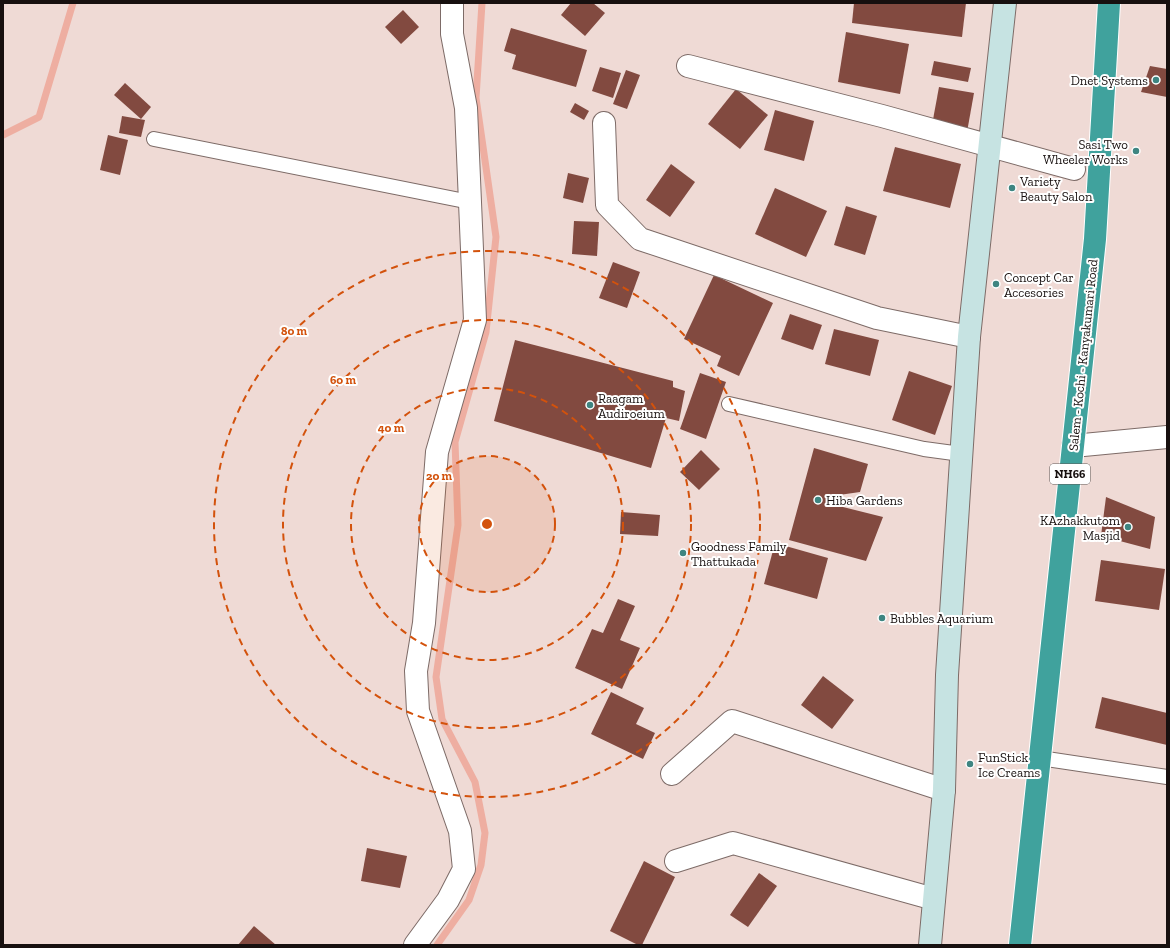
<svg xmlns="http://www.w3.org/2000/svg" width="1170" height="948" viewBox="0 0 1170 948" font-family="'Zilla Slab',serif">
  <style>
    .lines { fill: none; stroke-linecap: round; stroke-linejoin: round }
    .stream { stroke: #eeaea1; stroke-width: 7 }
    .building { fill: #824a40 }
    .lane-casing { stroke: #7d6b67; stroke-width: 16 }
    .street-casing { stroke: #7d6b67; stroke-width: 24 }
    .secondary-casing { stroke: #7d6b67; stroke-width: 24 }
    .highway-casing { stroke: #fff; stroke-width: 24 }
    .lane { stroke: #fff; stroke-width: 14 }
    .street { stroke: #fff; stroke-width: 22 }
    .secondary { stroke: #c6e3e2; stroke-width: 22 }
    .highway { stroke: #40a29d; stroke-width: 22 }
    .ring { fill: none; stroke: #d3520c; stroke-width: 2; stroke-dasharray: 7 5 }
    .poi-dot { fill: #3e8581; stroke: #fff; stroke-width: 1.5 }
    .labels { text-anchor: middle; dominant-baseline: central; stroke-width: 4; stroke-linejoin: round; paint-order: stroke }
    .shield { fill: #fff; stroke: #5d5857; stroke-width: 1 }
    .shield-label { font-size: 12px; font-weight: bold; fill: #17100f }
    .poi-label { font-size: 13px; fill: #17100f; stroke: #fff; text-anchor: start }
    .street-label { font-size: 13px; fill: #17100f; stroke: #fff }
    .centre { fill: #d3520c; stroke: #fff; stroke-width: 2 }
    .ring-label { font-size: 12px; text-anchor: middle; font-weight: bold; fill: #d3520c; stroke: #fff; stroke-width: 4; stroke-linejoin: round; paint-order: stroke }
  </style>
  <rect width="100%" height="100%" fill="#efdad5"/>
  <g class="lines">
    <g class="stream">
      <path d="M3,135L39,117L73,3"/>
      <path d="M437,945L469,900L481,865L485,833L475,782L442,719L436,677L458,525L455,442L486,332L496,237L476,98L482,3"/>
    </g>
  </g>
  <g class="building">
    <path d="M571,3H593L605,13L585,36L561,15Z"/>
    <path d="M854,3H966L962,37L852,23Z"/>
    <path d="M403,10L419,27L401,44L385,27Z"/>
    <path d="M511,28L587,50L576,87L512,69L516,55L504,51Z"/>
    <path d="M846,32L909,44L900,94L838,82Z"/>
    <path d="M934,61L971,68L968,82L931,75Z"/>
    <path d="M1150,66L1167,69V97L1141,92Z"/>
    <path d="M600,67L621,73L613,98L592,91Z"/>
    <path d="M626,70L640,75L627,109L613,104Z"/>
    <path d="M125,83L151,107L141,119L114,95Z"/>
    <path d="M939,87L974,93L967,132L932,125Z"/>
    <path d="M736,89L768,115L740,149L708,124Z"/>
    <path d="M575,103L589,111L584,120L570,112Z"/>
    <path d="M775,110L814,121L804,161L764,150Z"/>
    <path d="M122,116L145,120L141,137L119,133Z"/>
    <path d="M108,135L128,140L120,175L100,170Z"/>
    <path d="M895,147L961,164L950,208L883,191Z"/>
    <path d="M671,164L695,182L670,217L646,200Z"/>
    <path d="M568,173L589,178L583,203L563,198Z"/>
    <path d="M775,188L827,211L806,257L755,234Z"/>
    <path d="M846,206L877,216L865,255L834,245Z"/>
    <path d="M574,221L599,222L597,256L572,254Z"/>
    <path d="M613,262L640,272L627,308L599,298Z"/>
    <path d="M714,275L773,303L739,376L717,366L721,356L684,339Z"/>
    <path d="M790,314L822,325L813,350L781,339Z"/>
    <path d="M834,329L879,340L870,376L825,364Z"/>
    <path d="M515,340L673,381V387L685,391L679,421L666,418L651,468L494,421Z"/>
    <path d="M909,371L952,386L935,435L892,420Z"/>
    <path d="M700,373L726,382L706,439L680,429Z"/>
    <path d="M814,448L868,464L860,492L839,495L835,505L883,517L866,561L789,540Z"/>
    <path d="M701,450L720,469L699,490L680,472Z"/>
    <path d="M1106,497L1155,517L1150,549L1101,536Z"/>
    <path d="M621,512L660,515L658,536L620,534Z"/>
    <path d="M775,543L828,558L817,599L764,584Z"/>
    <path d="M1101,560L1165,569L1159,610L1095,601Z"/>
    <path d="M618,599L635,606L620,640L640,648L622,689L575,668L592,629L603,633Z"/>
    <path d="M823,676L854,700L832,729L801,705Z"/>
    <path d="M611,692L644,708L636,724L655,733L643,759L591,734Z"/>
    <path d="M1102,697L1167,713V745L1095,728Z"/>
    <path d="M367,848L407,856L400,888L361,881Z"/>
    <path d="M644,861L675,877L642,945H638L610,931Z"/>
    <path d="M759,873L777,886L748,927L730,915Z"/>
    <path d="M254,926L276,945H238Z"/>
  </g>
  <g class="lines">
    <g class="lane-casing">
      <g id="lane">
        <path d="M154,139L470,202"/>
        <path d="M729,404L924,449L961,454"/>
        <path d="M1040,758L1167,777"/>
      </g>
    </g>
    <g class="street-casing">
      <g id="street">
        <path d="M688,66L882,116L1074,169"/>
        <path d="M604,123L607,205L640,239L877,318L969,337"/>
        <path d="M1073,446L1167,437"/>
        <path d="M672,774L732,721L944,790"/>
        <path d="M676,861L733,843L934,899"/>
        <path d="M415,945L448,900L464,869L460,831L418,711L416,671L424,623L437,452L475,320L466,108L452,34V3"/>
      </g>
    </g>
    <g class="secondary-casing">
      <path id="secondary" d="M930,945L944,790L947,675L969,337L1005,3"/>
    </g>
    <g class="highway-casing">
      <path id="highway" d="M1020,945L1095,239L1109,3"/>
    </g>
    <use href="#lane" class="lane"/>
    <use href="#street" class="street"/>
    <use href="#secondary" class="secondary"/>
    <use href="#highway" class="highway"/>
  </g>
  <circle cx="487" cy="524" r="68" fill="#d3520c" fill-opacity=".12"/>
  <g class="ring">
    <circle cx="487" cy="524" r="68"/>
    <circle cx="487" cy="524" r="136"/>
    <circle cx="487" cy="524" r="204"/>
    <circle cx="487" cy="524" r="273"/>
  </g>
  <g class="poi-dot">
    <circle cx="1156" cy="80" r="4"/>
    <circle cx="1136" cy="151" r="4"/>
    <circle cx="1012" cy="188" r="4"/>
    <circle cx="996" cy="284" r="4"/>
    <circle cx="590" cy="405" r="4"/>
    <circle cx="818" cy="500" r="4"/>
    <circle cx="1128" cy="527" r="4"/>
    <circle cx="683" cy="553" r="4"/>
    <circle cx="882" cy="618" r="4"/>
    <circle cx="970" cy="764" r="4"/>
  </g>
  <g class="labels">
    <rect class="shield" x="1050" y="464" width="40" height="20" rx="3"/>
    <g class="shield-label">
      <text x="1070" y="474">NH66</text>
    </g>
    <g class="poi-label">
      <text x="1148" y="80" text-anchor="end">Dnet Systems</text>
      <text x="1128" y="144" text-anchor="end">Sasi Two<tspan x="1128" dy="15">Wheeler Works</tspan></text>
      <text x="1020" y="181">Variety<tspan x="1020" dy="15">Beauty Salon</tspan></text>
      <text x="1004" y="277">Concept Car<tspan x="1004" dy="15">Accesories</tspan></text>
      <text x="598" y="398">Raagam<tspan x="598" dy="15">Audiroeium</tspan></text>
      <text x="826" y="500">Hiba Gardens</text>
      <text x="1120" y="520" text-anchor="end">KAzhakkutom<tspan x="1120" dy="15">Masjid</tspan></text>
      <text x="691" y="546">Goodness Family<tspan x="691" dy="15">Thattukada</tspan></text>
      <text x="890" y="618">Bubbles Aquarium</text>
      <text x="978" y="757">FunStick<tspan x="978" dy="15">Ice Creams</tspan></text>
    </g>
    <g class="street-label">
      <text transform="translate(1083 355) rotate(-84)">Salem - Kochi - Kanyakumari Road</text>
    </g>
  </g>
  <circle cx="487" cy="524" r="6" class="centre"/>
  <g class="ring-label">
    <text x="294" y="335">80 m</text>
    <text x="343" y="384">60 m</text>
    <text x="391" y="432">40 m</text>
    <text x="439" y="480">20 m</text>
  </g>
  <rect width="1170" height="948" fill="none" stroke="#17100f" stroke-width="8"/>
</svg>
